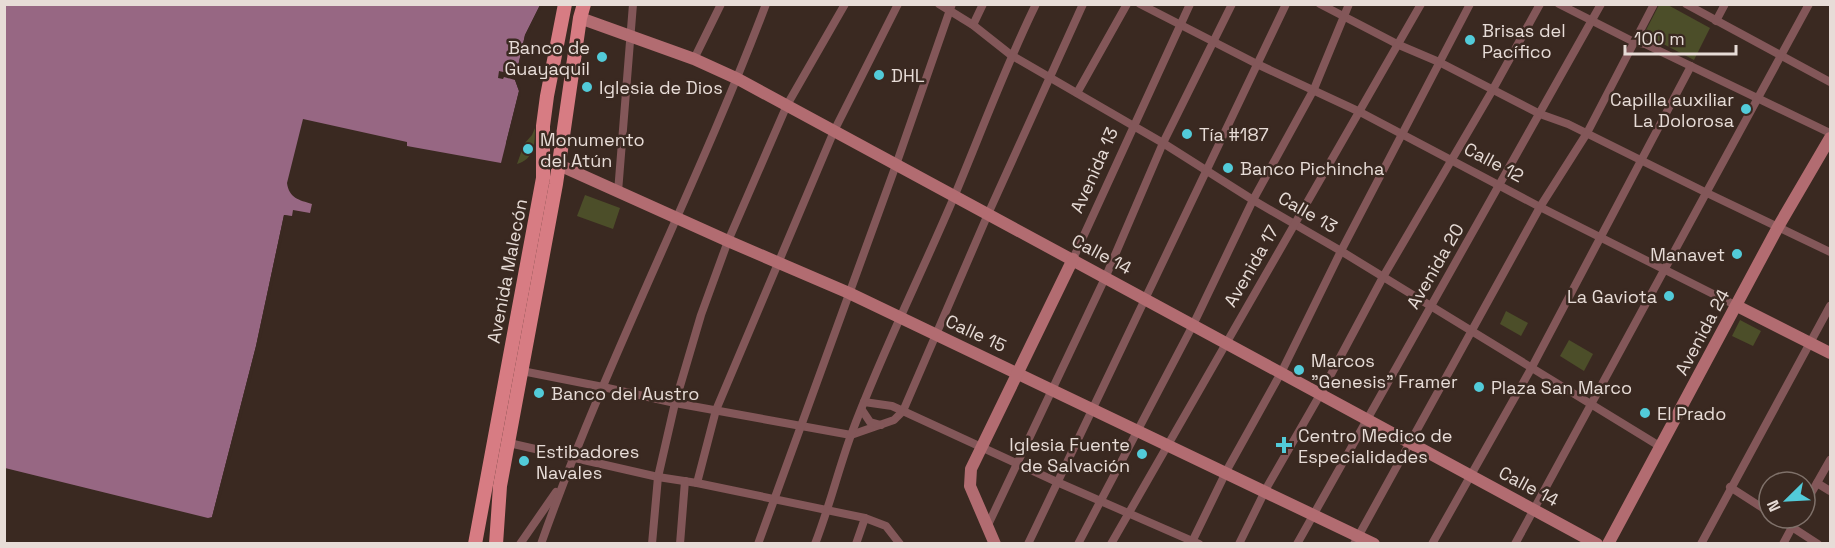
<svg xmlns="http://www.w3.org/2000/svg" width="1835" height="548" viewBox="0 0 1835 548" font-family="'Space Grotesk',sans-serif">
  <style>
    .green { fill: #4c4e29 }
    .water { fill: #976783 }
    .pier { fill: #3a2921 }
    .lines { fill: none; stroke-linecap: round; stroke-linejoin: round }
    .street { stroke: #835759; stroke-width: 8 }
    .secondary { stroke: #b26c71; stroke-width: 12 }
    .primary { stroke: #d77c83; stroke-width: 14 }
    .poi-dot { fill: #52cbd9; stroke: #3a2921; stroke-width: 2 }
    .labels { text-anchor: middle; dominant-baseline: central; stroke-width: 5; stroke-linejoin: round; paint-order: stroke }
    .poi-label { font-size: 18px; fill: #e7dcd7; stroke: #3a2921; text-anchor: start }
    .street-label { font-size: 18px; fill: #e7dcd7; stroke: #3a2921 }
  </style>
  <rect width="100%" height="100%" fill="#3a2921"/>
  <g class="green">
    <path d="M1659,5H1668L1710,28L1694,60L1644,34Z"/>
    <path d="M535,128C535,145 534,159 517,164L524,144L532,135Z"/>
    <path d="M585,195L620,208L613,229L577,216Z"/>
    <path d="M1506,311L1528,323L1521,336L1500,324Z"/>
    <path d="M1740,320L1761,331L1753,346L1732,336Z"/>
    <path d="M1569,340L1593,354L1584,371L1560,356Z"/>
  </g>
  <path class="water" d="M5,5H540L525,35L515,80L519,91L501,163L407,146V142L303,119L287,183C289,198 299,200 312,204L310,213L293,210L292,216L284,215L256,346L212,517L208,518L5,468Z"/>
  <g class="pier">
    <path d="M543,4L528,36L518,79L521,92L509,144L506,143L519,91L515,80L504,77L503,79L498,78L499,71L516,75L525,35L540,5Z"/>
    <path d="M284,215L294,217L292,219H286L259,347L234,445L215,517H212L256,346Z"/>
  </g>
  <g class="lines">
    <g class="street">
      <path d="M939,4L973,25L1011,55L1163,143L1253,200L1341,251L1661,447"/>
      <path d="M1140,4L1257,64L1360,112L1540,207L1737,306"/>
      <path d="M1320,4L1399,45L1439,62L1540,114L1568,124L1707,193L1830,252"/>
      <path d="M1559,4L1634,42L1645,44L1830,133"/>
      <path d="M1686,4L1830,82"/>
      <path d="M1716,21L1725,4"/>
      <path d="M973,25L983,4"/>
      <path d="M694,59L721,4"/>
      <path d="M1077,93L1127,4"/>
      <path d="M618,192L633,4"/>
      <path d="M1073,259L1190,4"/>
      <path d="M522,371L603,387L675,403L851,435L894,420L903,411L988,214L1083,4"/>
      <path d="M864,402L892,406L903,411L1057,482L1199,544"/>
      <path d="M862,410L870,422L881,425"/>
      <path d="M509,443L658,477L697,483L865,518L886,526L900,544"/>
      <path d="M697,483L716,410L834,131L898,4"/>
      <path d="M1817,483L1830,491"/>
      <path d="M1730,487L1769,512"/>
      <path d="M1805,504L1830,460"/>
      <path d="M1778,518L1818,544"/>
      <path d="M987,527L1106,276L1163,143L1232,4"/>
      <path d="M520,544L556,492"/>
      <path d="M541,544C606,360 697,187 766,4"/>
      <path d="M652,544L658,477L675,403L701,315L728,241L787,105L845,4"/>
      <path d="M680,544L685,481"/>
      <path d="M758,544L896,165L952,4"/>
      <path d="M815,544C829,508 838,471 851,435C881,354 920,277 954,197C981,133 1005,67 1036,4"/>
      <path d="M856,544L865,518"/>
      <path d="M1028,544L1286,4"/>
      <path d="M1078,544L1193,325L1253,200L1314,89L1349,4"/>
      <path d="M1111,544L1421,4"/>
      <path d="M1191,544L1228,468L1282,371L1341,251L1470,4"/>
      <path d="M1239,544L1267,487L1321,393L1383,277L1492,91L1540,4"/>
      <path d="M1297,544L1601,4"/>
      <path d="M1354,544L1540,207L1587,133L1654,4"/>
      <path d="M1432,544L1532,367L1691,66"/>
      <path d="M1515,544L1809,4"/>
      <path d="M1701,544L1830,306"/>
      <path d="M1783,544L1797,518"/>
    </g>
    <g class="secondary">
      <path d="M580,18L694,59L738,79L1597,544"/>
      <path d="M559,165L728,241L849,293L1374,544"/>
      <path d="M1737,306L1830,353"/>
      <path d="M995,544L970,486L971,469L1073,259"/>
      <path d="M1608,544L1778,227L1830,138"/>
    </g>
    <g class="primary">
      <path d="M475,544L543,178V126L547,96L565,4"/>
      <path d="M496,544L500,486L556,184L580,18L584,4"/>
    </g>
  </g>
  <g class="poi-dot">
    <circle cx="1470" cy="40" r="6"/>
    <circle cx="602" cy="57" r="6"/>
    <circle cx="879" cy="75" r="6"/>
    <circle cx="587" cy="87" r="6"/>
    <circle cx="1746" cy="109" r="6"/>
    <circle cx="1187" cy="134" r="6"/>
    <circle cx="528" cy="149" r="6"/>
    <circle cx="1228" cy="168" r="6"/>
    <circle cx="1737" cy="254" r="6"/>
    <circle cx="1669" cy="296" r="6"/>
    <circle cx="1299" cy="370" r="6"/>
    <circle cx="1479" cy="387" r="6"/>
    <circle cx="539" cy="393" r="6"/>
    <circle cx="1645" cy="413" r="6"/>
    <path d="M1281 436h6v6h6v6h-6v6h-6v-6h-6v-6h6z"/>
    <circle cx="1142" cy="454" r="6"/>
    <circle cx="524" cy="461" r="6"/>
  </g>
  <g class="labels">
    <g class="poi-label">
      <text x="1482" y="30">Brisas del<tspan x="1482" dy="21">Pacífico</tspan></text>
      <text x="590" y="47" text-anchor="end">Banco de<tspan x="590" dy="21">Guayaquil</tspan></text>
      <text x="891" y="75">DHL</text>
      <text x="599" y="87">Iglesia de Dios</text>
      <text x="1734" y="99" text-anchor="end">Capilla auxiliar<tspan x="1734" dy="21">La Dolorosa</tspan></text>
      <text x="1199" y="134">Tía #187</text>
      <text x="540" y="139">Monumento<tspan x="540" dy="21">del Atún</tspan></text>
      <text x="1240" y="168">Banco Pichincha</text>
      <text x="1725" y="254" text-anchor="end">Manavet</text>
      <text x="1657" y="296" text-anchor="end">La Gaviota</text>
      <text x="1311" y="360">Marcos<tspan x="1311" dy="21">"Genesis" Framer</tspan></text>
      <text x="1491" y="387">Plaza San Marco</text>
      <text x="551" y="393">Banco del Austro</text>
      <text x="1657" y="413">El Prado</text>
      <text x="1298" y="435">Centro Medico de<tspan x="1298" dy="21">Especialidades</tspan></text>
      <text x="1130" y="444" text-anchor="end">Iglesia Fuente<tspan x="1130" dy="21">de Salvación</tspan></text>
      <text x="536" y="451">Estibadores<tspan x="536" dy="21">Navales</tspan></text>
    </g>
    <g class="street-label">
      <text transform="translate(1494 162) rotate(28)">Calle 12</text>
      <text transform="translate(1094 170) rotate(-66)">Avenida 13</text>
      <text transform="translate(1308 212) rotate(30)">Calle 13</text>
      <text transform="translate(1102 254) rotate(28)">Calle 14</text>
      <text transform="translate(1251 266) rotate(-60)">Avenida 17</text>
      <text transform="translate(1435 266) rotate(-60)">Avenida 20</text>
      <text transform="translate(507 271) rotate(-79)">Avenida Malecón</text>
      <text transform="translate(1702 332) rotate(-62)">Avenida 24</text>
      <text transform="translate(976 333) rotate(25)">Calle 15</text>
      <text transform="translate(1529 486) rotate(28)">Calle 14</text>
    </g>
  </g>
  <rect width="1835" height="548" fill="none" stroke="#e7dcd7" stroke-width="12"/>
  <g transform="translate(1787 500) rotate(246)"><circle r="28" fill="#3a2921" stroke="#7f716a" stroke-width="1.5"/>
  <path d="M0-4.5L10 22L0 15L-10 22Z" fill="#52cbd9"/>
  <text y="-9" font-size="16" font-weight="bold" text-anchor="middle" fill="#e7dcd7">N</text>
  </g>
  <path d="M1625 45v9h111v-9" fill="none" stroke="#e7dcd7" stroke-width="3"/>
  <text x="1634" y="45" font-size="18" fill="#e7dcd7" stroke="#3a2921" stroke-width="4.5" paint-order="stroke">100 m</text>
</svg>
